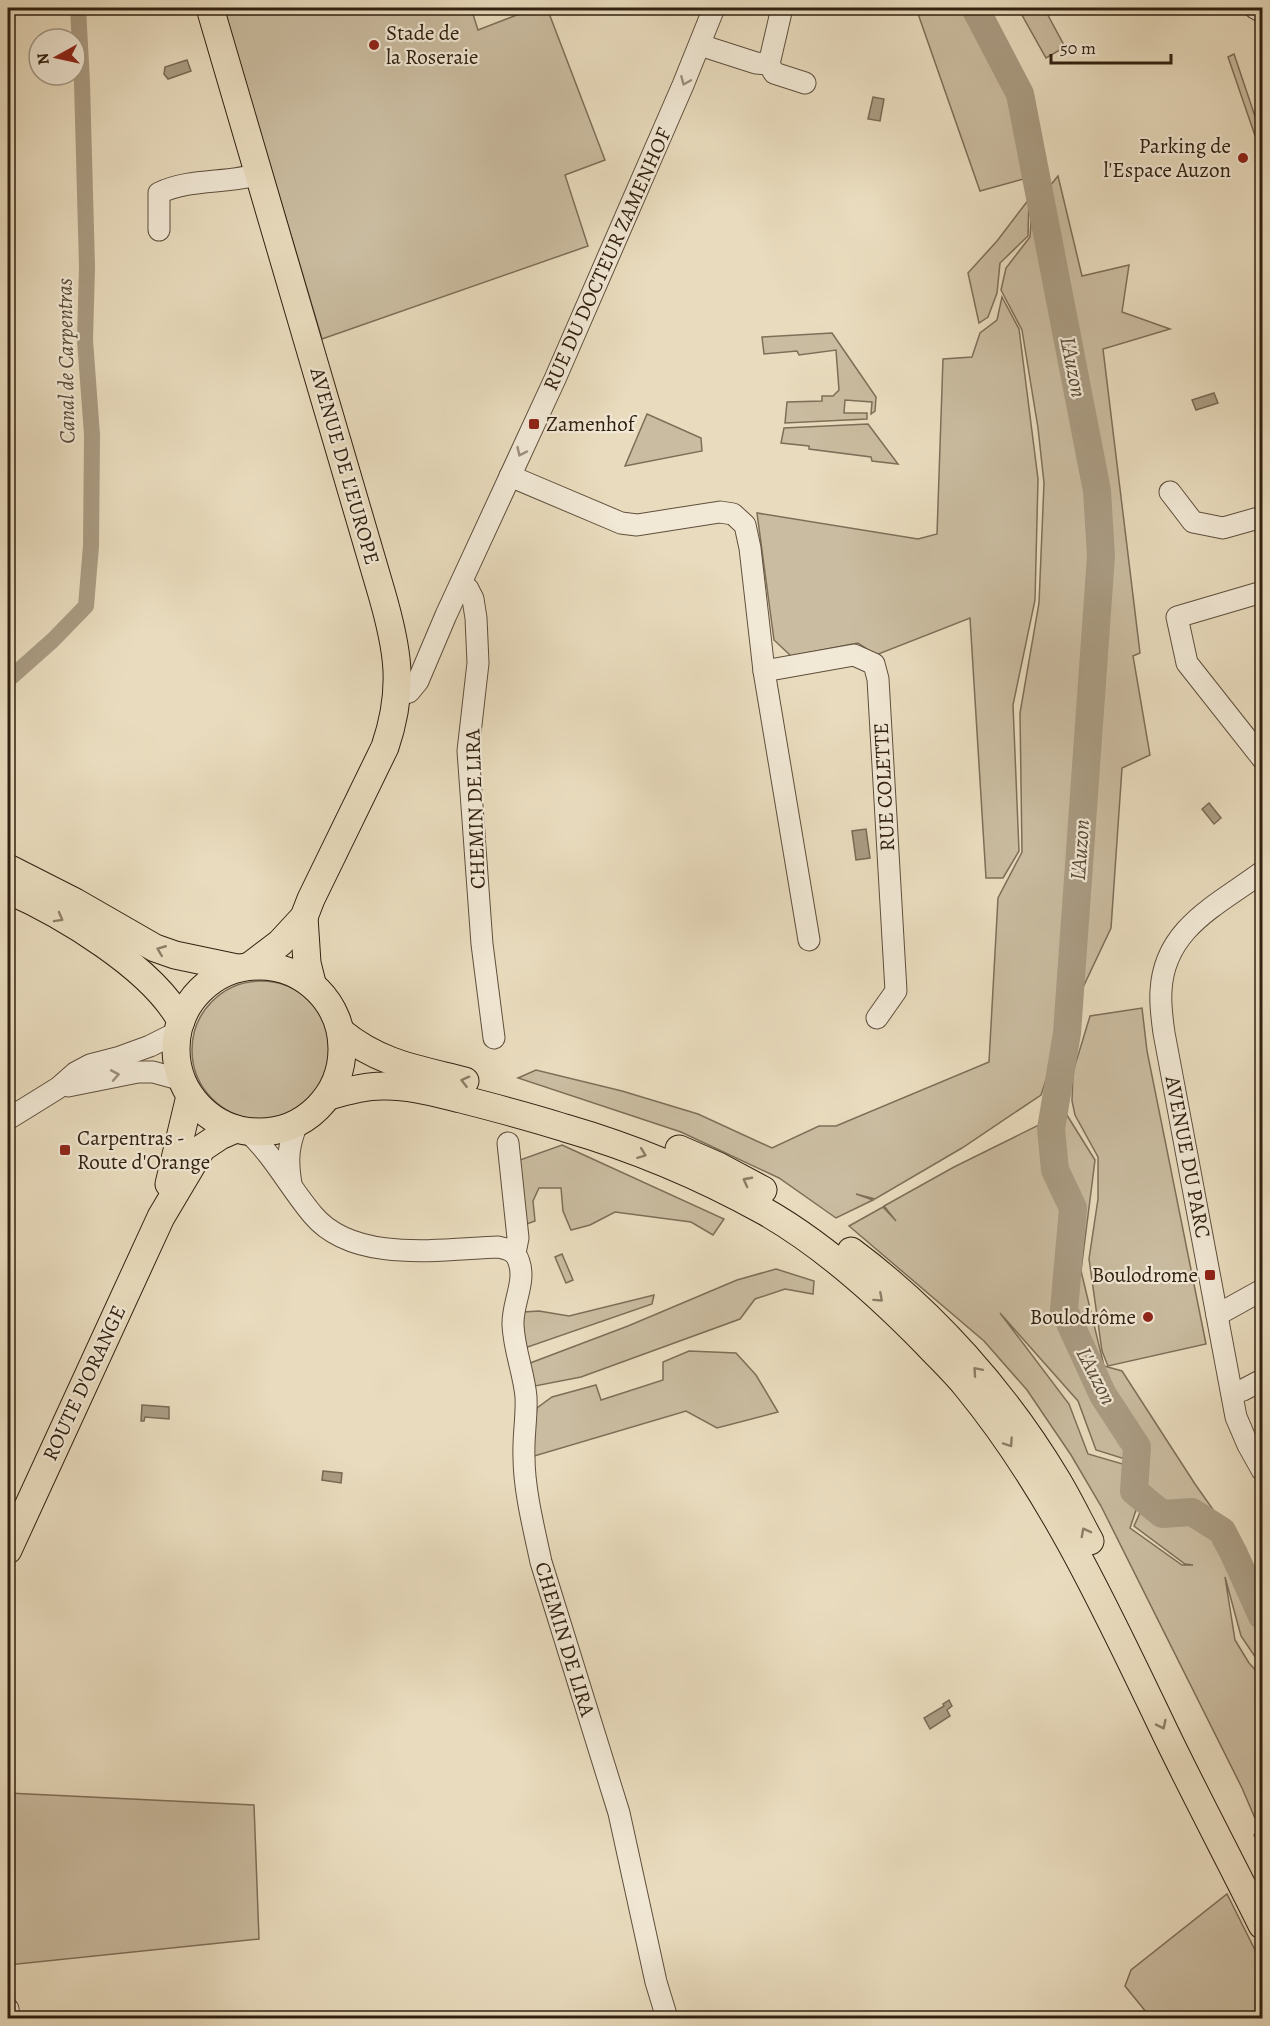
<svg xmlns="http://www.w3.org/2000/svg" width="1270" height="2026" viewBox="0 0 1270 2026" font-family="Alegreya,serif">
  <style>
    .green { fill: #cabca0; stroke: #7e6e58; stroke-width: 1.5; fill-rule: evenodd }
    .water { fill: #aa9c83; stroke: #7a6a55; stroke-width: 1.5 }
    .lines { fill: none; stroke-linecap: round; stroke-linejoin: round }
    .canal { stroke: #aa9c83; stroke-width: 16 }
    .river { stroke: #aa9c83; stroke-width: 28 }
    .minor-casing { stroke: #5f4f3c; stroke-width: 23 }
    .major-casing { stroke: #312010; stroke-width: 29 }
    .minor { stroke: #f1e8d5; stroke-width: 21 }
    .major { stroke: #e9dcbe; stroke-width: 27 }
    .oneway { stroke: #9b8e7c }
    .oneway2 { stroke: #8d7e67 }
    .poi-dot { fill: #8f2418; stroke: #f1e8d5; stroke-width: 2 }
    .labels { text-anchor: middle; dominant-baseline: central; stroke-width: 4.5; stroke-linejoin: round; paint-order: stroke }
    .poi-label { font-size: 21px; fill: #312010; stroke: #f1e8d5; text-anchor: start }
    .street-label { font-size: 21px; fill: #312010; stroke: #f1e8d5 }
    .water-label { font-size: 22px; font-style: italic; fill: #5b4b38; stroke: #f1e8d5 }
  </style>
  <rect width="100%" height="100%" fill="#e9dcbe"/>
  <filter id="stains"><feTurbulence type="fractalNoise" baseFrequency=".00333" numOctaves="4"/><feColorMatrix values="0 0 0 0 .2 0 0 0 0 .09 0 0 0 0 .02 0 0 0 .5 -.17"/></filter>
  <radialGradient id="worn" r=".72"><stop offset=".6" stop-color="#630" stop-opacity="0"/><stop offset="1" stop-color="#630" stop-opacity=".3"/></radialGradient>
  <g class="green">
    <path d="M223,8H471L478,30L535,8H547L605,160L565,175L588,246L322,339Z"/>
    <path d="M916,8H969L1015,96L1027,178L980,191Z"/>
    <path d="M1018,8H1044L1065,47L1046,58Z"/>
    <path d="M1234,54L1262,137V156L1228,57Z"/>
    <path d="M1058,176L1082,276L1129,265L1122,312L1170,329L1103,349L1140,653L1133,656L1150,755L1122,768L1111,928L1061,1034L1041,1095L962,1148L875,1199L856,1194L873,1200L836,1218L779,1178L681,1132L518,1078L536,1070L622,1091L698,1114L772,1148L819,1126H836L989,1062L998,898L1022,852L1020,713L1039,603L1044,483L1038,428L1022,330L1001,290L1006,268L1030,237L1032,208Z"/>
    <path d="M1029,199L1028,236L1000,263L997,293L988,317L979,323L968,273L997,241Z"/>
    <path d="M1002,297L1019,329L1038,479L1035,600L1013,705L1019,851L1003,878H986L970,618L876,655L858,643L791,656L774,640L757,513L918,539L937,534L943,359L972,357L980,333L997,320Z"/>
    <path d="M832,333L876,397L875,411L871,414L872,402L845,400L844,413H867V419L785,423L787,402L822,401V396H833L839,390L836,350L799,355L797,351L764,354L762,337Z"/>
    <path d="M647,414L701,438L702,451L625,466Z"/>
    <path d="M868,424L898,464L872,461L871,457L809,449V446L781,443L784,428Z"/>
    <circle cx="261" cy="1050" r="69"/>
    <path d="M1142,1008L1147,1051L1206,1344L1108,1366L1102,1351L1089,1259L1098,1199V1157L1075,1115L1072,1101L1073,1072L1090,1016Z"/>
    <path d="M1065,1112L1095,1160L1081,1271L1104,1366L1122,1371L1195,1484L1262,1579V1667L1241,1636L1225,1577L1235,1640L1249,1663L1262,1677V1851L1254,1835L1260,1830L1242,1788L1101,1506L1071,1455L1027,1390L984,1341L849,1226L883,1207L896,1221L884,1206L954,1167ZM1000,1313L1078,1401L1096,1450L1141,1464L1140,1488L1148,1495L1134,1526L1185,1564L1193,1565H1182L1130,1528L1140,1498L1131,1491L1133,1467L1088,1454L1069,1404Z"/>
    <path d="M562,1145L724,1219L713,1235L691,1222L615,1212L590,1225L571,1230L563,1211L561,1188H539L533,1201L535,1221L524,1225L520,1160Z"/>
    <path d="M562,1254L573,1280L566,1283L555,1257Z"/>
    <path d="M776,1269L814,1281L813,1294L785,1289L755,1299L740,1319L581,1377L535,1386L525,1365L628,1326L737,1280Z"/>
    <path d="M654,1295L652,1304L522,1349L523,1312L539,1311L569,1316Z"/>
    <path d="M689,1351L736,1353L756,1375L778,1412L717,1428L686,1411L531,1457L537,1408L552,1397L596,1385L601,1400L663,1380V1362Z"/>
    <path d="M8,1793L254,1805L259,1939L8,1965Z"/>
    <path d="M1227,1894L1262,1964V2018H1151L1125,1986L1131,1970Z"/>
  </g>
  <g class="water">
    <path d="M187,60L191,71L168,79L164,74L165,67Z"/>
    <path d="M873,97L884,99L880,121L868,119Z"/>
    <path d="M1214,393L1218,403L1196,410L1192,400Z"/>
    <path d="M1209,803L1221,818L1214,824L1202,809Z"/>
    <path d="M866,829L870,858L856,860L852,831Z"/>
    <path d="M142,1405L169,1407V1419L145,1417L144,1421H141Z"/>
    <path d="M323,1471L342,1473L341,1483L322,1480Z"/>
    <path d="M949,1700L952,1706L947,1710L950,1716L930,1729L924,1718L944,1706L943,1704Z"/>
  </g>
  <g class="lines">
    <path class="canal" d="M8,680L53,640L86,606L91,546L92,435L85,340L87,267L82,83L78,8"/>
    <path class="river" d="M975,8L1020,94L1097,491L1101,556L1067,1033L1051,1129L1055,1170L1073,1208L1064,1310L1103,1395L1137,1447L1134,1491L1162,1514L1192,1512L1222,1531L1234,1554L1262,1616"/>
    <g class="minor-casing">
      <g id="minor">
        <path d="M1255,8L1262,12"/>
        <path d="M700,45L756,63L769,64L782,8"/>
        <path d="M769,64L774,73L805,83"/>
        <path d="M159,230V193C190,178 226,184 259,174"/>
        <path d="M510,476L621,523L637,525L720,512L733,514L745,525L750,548L764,671L809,940"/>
        <path d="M1170,492L1193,522L1223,528L1262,517"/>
        <path d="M462,583L468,589L473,599L476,618L478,663L468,751L482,944L494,1038"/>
        <path d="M1262,592L1177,617L1187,663L1262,758"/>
        <path d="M764,671L854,655L874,664L878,679L896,991L877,1018"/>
        <path d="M397,695L409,692L418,681L446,615L555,379L683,85L714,8"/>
        <path d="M1262,872C1218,905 1164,928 1161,991C1160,1005 1162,1019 1164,1033L1236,1417L1248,1445L1262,1470"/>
        <path d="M68,1086L138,1072H153L182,1080"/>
        <path d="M8,1119L58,1088L75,1073L90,1065L117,1058L150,1046L178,1032"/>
        <path d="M248,1132C274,1156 290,1188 313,1215C354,1264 442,1249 498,1247C508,1249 516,1251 519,1262C526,1282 512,1304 513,1325C514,1350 524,1373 526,1397C527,1417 523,1437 524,1457C524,1490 534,1529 541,1562L619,1813L656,1982L667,2018"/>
        <path d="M508,1143L518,1238L515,1253"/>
        <path d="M291,1184C287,1160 288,1146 297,1124"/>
        <path d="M1217,1315L1262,1290"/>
        <path d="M1232,1393L1243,1390L1262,1380"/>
        <path d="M8,2009L9,2018"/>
      </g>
    </g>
    <g class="major-casing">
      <g id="major">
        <path d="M210,8L381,591C398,649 405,688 385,747L311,899L304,917L280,943L251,965"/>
        <path d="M8,868L75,902L155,948L175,955L237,968"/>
        <path d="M8,890C62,914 152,967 181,1021"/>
        <path d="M304,917L307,963L312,983"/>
        <circle cx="259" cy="1049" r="83"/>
        <path d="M341,1032C380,1064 418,1069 465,1081"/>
        <path d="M329,1096C346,1091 364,1086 382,1086C408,1085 436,1093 461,1099C496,1108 531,1117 565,1128C634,1148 701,1176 764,1211C824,1245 878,1294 926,1343C940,1358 955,1372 967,1387C1050,1488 1106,1609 1162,1726C1194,1793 1229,1858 1262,1925"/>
        <path d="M679,1149L718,1166L763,1190"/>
        <path d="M169,1184L190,1096"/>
        <path d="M851,1251C933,1312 1005,1393 1057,1480C1069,1500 1079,1521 1090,1541"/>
        <path d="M8,1550L161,1217L202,1148L220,1136L236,1129"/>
      </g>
    </g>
    <use href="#minor" class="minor"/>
    <use href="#major" class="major"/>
  </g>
  <defs><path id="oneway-chevron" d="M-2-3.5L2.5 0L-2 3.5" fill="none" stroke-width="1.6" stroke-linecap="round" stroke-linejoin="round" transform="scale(1.5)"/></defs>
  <g class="oneway">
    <use href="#oneway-chevron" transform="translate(685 81) rotate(113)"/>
    <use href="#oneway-chevron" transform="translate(521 452) rotate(115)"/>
    <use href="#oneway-chevron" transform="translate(115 1075) rotate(-10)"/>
  </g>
  <g class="oneway2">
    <use href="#oneway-chevron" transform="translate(59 918) rotate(29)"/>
    <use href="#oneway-chevron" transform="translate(161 950) rotate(-158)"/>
    <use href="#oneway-chevron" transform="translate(465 1081) rotate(-166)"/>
    <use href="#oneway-chevron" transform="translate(642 1154) rotate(21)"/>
    <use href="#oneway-chevron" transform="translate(747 1181) rotate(-152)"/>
    <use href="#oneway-chevron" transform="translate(879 1298) rotate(42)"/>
    <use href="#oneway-chevron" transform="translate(977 1371) rotate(-131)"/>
    <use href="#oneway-chevron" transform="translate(1009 1443) rotate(56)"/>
    <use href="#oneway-chevron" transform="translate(1085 1532) rotate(-118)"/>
    <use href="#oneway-chevron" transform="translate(1162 1725) rotate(64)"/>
  </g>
  <g class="poi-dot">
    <circle cx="374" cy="45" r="6"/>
    <circle cx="1243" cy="158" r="6"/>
    <rect x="528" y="418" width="12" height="12" rx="3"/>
    <rect x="59" y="1144" width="12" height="12" rx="3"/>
    <rect x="1204" y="1269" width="12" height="12" rx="3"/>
    <circle cx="1148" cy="1317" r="6"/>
  </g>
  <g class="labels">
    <g class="poi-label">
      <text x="386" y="33">Stade de<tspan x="386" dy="24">la Roseraie</tspan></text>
      <text x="1231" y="146" text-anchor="end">Parking de<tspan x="1231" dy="24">l'Espace Auzon</tspan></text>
      <text x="546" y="424">Zamenhof</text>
      <text x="77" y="1138">Carpentras -<tspan x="77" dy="24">Route d'Orange</tspan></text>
      <text x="1198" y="1275" text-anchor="end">Boulodrome</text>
      <text x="1136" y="1317" text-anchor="end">Boulodrôme</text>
    </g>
    <g class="street-label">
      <text transform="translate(607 259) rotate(-66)">RUE DU DOCTEUR ZAMENHOF</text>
      <text transform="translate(345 466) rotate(74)">AVENUE DE L'EUROPE</text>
      <text transform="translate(884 787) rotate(-93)">RUE COLETTE</text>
      <text transform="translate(475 809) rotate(-92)">CHEMIN DE LIRA</text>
      <text transform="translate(1188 1157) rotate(79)">AVENUE DU PARC</text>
      <text transform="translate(84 1383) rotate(-65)">ROUTE D'ORANGE</text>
      <text transform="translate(565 1639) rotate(73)">CHEMIN DE LIRA</text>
    </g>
    <g class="water-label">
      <text transform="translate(66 361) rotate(-91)">Canal de Carpentras</text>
      <text transform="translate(1073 367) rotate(79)">L'Auzon</text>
      <text transform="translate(1080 850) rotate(-86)">L'Auzon</text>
      <text transform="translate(1096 1376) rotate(63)">L'Auzon</text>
    </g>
  </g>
  <rect width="1270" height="2026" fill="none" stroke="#e9dcbe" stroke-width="30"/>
  <rect x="9" y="9" width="1252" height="2008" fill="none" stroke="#312010" stroke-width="3"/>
  <rect x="15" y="15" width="1240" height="1996" fill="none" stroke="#312010" stroke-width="1.5"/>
  <g transform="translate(57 57) rotate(262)"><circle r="28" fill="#f1e8d5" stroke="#a49886" stroke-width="1.5"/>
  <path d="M0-4.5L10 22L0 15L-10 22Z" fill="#8f2418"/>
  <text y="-9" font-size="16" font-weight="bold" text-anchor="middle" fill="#312010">N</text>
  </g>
  <path d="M1051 54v9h120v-9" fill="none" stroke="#312010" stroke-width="3"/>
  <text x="1060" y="54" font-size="18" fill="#312010" stroke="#f1e8d5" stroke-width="4.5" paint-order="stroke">50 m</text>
  <rect width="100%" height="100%" filter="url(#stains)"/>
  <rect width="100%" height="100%" fill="url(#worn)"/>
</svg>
